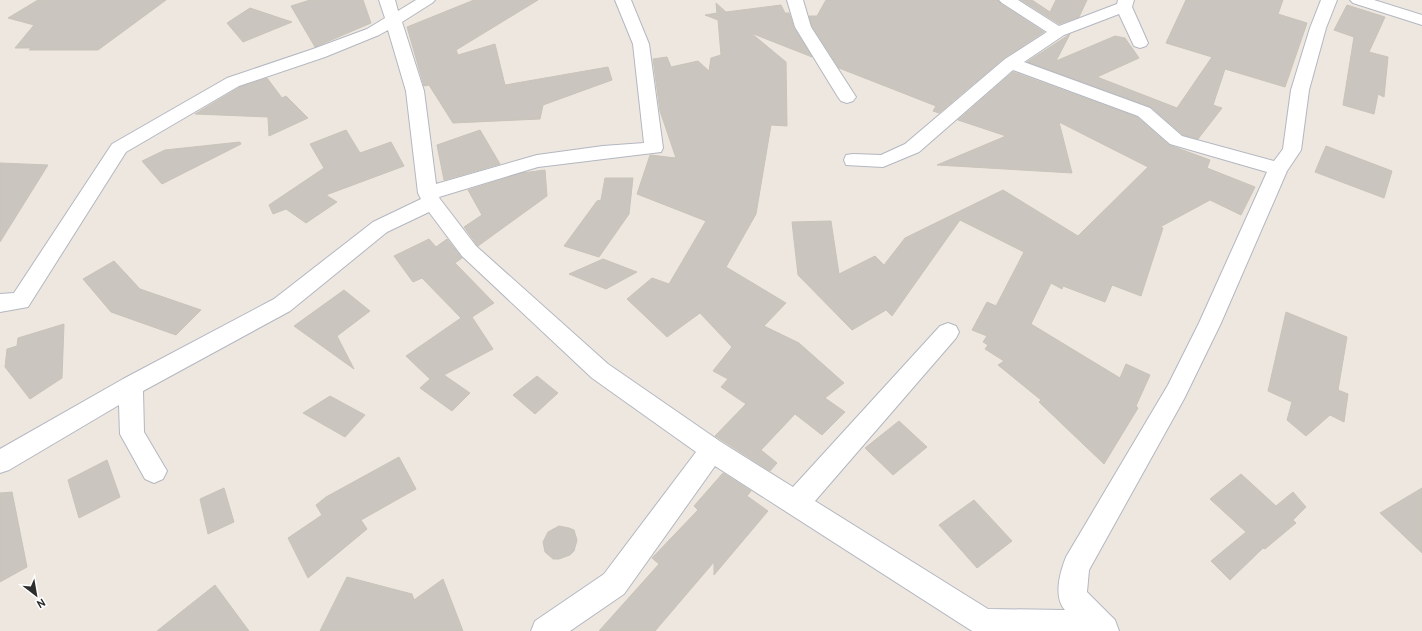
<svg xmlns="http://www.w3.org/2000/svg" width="1422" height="631" viewBox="0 0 1422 631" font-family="Overpass,sans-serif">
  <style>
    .building { fill: #cac5be; stroke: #c9c3b9 }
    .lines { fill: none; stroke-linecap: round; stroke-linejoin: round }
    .street-casing { stroke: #b3b7c0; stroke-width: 2 }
    .street { fill: #fff; fill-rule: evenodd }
  </style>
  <rect width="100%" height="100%" fill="#eee7e0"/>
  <g class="building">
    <path d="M38,0H166L98,50H29L31,48H15L34,25L8,18Z"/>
    <path d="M310,0H363L371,23L315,47L291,6Z"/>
    <path d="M474,0H538L456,50L458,55L495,44L505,85L608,67L612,80L543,105L540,119L453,123L429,85L424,86L407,27Z"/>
    <path d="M826,0H998L1001,4L1044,32L1004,58L939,113L933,111L936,106L839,68L812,26L809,16H817Z"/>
    <path d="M1021,0H1032L1050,12L1056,0H1087L1079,17L1059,24Z"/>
    <path d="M1186,0H1283L1278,14L1307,23L1285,87L1225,69L1213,105L1222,108L1198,139L1183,135L1151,107L1027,62L1070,34L1056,61L1115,36L1125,38L1139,58L1097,77L1177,108L1212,57L1166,43Z"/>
    <path d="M716,3L726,12L781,5L785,13H789L794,28L812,57L751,33L786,62L787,126L771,125L756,214L726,267L786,303L764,326L799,343L844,383L825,398L845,412L822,435L795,414L761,450L777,463L770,471L715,436L746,404L721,387L728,379L713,371L732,347L700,313L667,337L627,299L652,278L669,284L706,221L637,194L650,155L676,158L660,111L653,59L667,57L671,67L698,61L709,71L711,58L721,55L718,20L705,15L717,13Z"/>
    <path d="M1347,5L1385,17L1369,52L1388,57L1384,97L1378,94L1374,114L1343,105L1354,37L1334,30Z"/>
    <path d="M250,8L292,22L243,42L227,23Z"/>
    <path d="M1013,72L1137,117L1169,145L1210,160L1207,168L1255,187L1241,215L1210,200L1160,227L1163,228L1141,296L1112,285L1105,302L1063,286L1062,289L1051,283L1031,324L1120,378L1126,364L1150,375L1136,406L1138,408L1104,464L1039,402L1041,400L998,365L1004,361L985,349L988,345L983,342L987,336L972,330L987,302L996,306L1024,252L960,220L892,316L886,310L852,330L798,275L792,222L831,221L839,274L875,256L884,265L905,238L1003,190L1078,236L1148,167L1059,122L1072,173L937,165L1006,136L958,120Z"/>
    <path d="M267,78L282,98L286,96L308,118L269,136L268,117L195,114L240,87Z"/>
    <path d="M346,130L360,153L391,142L404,166L326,195L337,202L306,223L286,209L273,214L269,205L324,168L310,144Z"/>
    <path d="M480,130L500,164L444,180L437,145Z"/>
    <path d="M240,142L241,144L162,184L142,161L165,150Z"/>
    <path d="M1326,146L1392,171L1384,198L1315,172Z"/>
    <path d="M0,163L48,165L0,242Z"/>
    <path d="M545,170L547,196L478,246L477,245L464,227L482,215L468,190L522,173Z"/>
    <path d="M605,178H633L629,214L599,257L564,246L597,201L601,200Z"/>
    <path d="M429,239L436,247L447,239L462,258L455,263L494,303L472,317L493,349L444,375L470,393L452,411L420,388L430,379L406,356L461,318L422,278L413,282L394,256Z"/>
    <path d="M603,259L637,272L606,289L569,274Z"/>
    <path d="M114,261L140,289L201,310L176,335L111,312L83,279Z"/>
    <path d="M344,290L370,311L337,336L354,369L294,326Z"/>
    <path d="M1286,312L1347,337L1338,390L1348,394L1344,422L1330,415L1306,436L1287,420L1292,402L1268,391Z"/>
    <path d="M64,324L62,378L30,399L5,367L7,349L17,346L18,338Z"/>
    <path d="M537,376L558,393L535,414L513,395Z"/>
    <path d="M330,396L365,415L345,437L303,413Z"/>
    <path d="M899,421L927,447L893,475L865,448Z"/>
    <path d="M399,457L416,489L361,520L367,529L308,578L288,538L322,515L316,505L326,497Z"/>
    <path d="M107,460L120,497L79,518L68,480Z"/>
    <path d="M723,473L751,491L747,496L768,511L714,575V562L655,631H599L659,564L652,558L698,510L694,506Z"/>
    <path d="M1241,474L1276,506L1293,492L1306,507L1293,520L1296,523L1265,549L1263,548L1230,580L1211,561L1246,532L1210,499Z"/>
    <path d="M224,488L234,522L208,534L200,499Z"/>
    <path d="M1422,488V553L1380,513Z"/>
    <path d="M12,492L27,567L0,582V493Z"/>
    <path d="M974,500L1012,541L977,568L939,525Z"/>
    <path d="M559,526L569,528L574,530L577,540L574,551L570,555L559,559H553L545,552L543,542L548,532Z"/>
    <path d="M347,577L412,594L414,600L443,579L463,631H320Z"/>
    <path d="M215,585L249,631H157Z"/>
  </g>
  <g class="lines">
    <g class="street-casing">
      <g id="street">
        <path d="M379,0H395L398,11L416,0H435L432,3L402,22L424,91L436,184L537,155L603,146L644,143L633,44L615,0H631L649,44L663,148L661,152L538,167L439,197L440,199L476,246L608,364L721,442L793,487L940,326L948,323L956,326L959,332L956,338L815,501L988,609L1065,610C1053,597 1060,572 1066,557L1168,385L1199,323L1267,172L1170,144L1138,116L1013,70L919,152L883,167L846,165L844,160L846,155L853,154L881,155L905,144L1005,59L1047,32L1002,3L999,0H1018L1059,26L1117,4L1118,0H1134L1132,7L1148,43L1146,46L1140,48L1134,46L1119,14L1064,35L1024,62L1150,108L1182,136L1274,161L1283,149L1291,90L1310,28L1321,0H1337L1326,28L1309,90L1301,150L1287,171L1221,323L1184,399L1089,570L1087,592L1115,620L1119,631H972L715,466L624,594L570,631H531L535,621L604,574L696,452L592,378L462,256L429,212L387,232L290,311L143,391L144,432L167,471L163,479L154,483L145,479L120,434L119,405L9,470L0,473V449L123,379L274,299L373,222L421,199L418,193L406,91L388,30L379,35L325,57L239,86L126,152L28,307L0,312V294L14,293L112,144L227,78L313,49L367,29L385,18Z"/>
        <path d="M787,0H803L811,27L856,97L853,101L847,103L841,101L838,97L795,27Z"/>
        <path d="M1350,0H1374L1422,15V25L1353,3Z"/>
      </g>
    </g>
    <use href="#street" class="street"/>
  </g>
  <g transform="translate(36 595) rotate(149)" stroke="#ffffff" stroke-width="3" paint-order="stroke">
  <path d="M0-3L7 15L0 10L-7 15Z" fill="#2d2d2d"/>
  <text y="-6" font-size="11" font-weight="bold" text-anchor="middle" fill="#2d2d2d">N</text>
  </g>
</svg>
